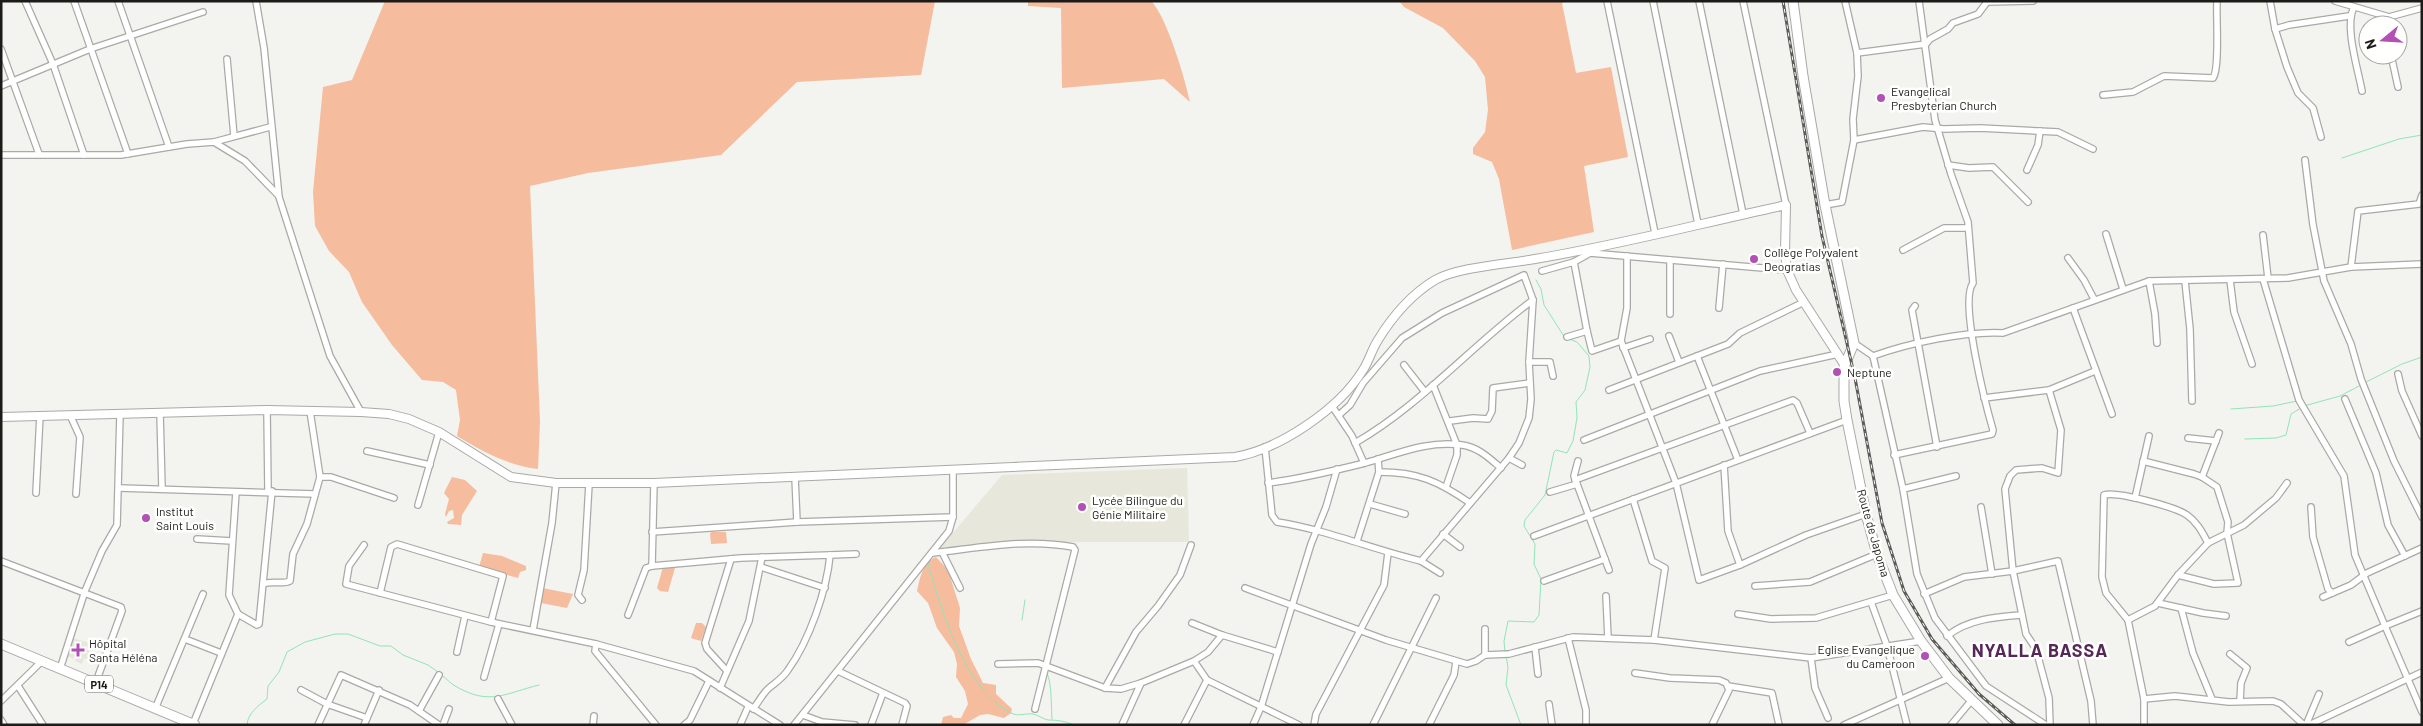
<svg xmlns="http://www.w3.org/2000/svg" width="2423" height="726" viewBox="0 0 2423 726" font-family="Barlow,sans-serif">
  <style>
    .built { fill: #e7e7db }
    .green { fill: #f5bc9e }
    .lines { fill: none; stroke-linecap: round; stroke-linejoin: round }
    .stream { stroke: #91e5b5; stroke-width: 1 }
    .street-casing { stroke: #a9a9a6; stroke-width: 8 }
    .secondary-casing { stroke: #a9a9a6; stroke-width: 10 }
    .primary-casing { stroke: #a9a9a6; stroke-width: 11 }
    .street { stroke: #fff; stroke-width: 5.5 }
    .secondary { stroke: #fff; stroke-width: 8 }
    .primary { stroke: #fff; stroke-width: 9 }
    .rail-casing { stroke: #5c5b5a; stroke-width: 3 }
    .rail { stroke: #fffffe; stroke-width: 1; stroke-dasharray: 4; stroke-linecap: butt }
    .poi-dot { fill: #b350b6; stroke: #fffffe; stroke-width: 2 }
    .labels { text-anchor: middle; dominant-baseline: central; stroke-width: 5; stroke-linejoin: round; paint-order: stroke }
    .shield { fill: #fffffe; stroke: #605f5e; stroke-width: 1 }
    .shield-label { font-size: 11px; font-weight: bold; fill: #1c1b1a }
    .poi-label { font-size: 12px; fill: #1c1b1a; stroke: #fffffe; text-anchor: start }
    .street-label { font-size: 12px; fill: #1c1b1a; stroke: #fffffe }
    .district-label { font-size: 18px; font-weight: bold; letter-spacing: 1px; fill: #572759; stroke: #fffffe }
  </style>
  <rect width="100%" height="100%" fill="#f3f3ef"/>
  <g class="built">
    <path d="M1187,468L1189,542H1053L941,547L1002,475Z"/>
    <path d="M73,638L89,643L87,650L100,655L97,663L84,658L82,664L75,661L78,651L74,659L67,656Z"/>
  </g>
  <g class="green">
    <path d="M385,1H935L921,75L797,82L721,155L588,173L530,186L540,421L538,469C507,465 483,452 457,436L460,420L456,390L443,382L422,380L392,345L362,302L349,272L329,251L315,226L313,192L323,87L352,80Z"/>
    <path d="M1028,1H1151C1167,17 1185,79 1190,102L1164,79L1062,88L1061,8L1028,6Z"/>
    <path d="M1399,1H1567L1562,3L1576,73L1611,67L1628,157L1584,166L1594,232L1512,250L1499,179L1492,162L1473,154V148L1485,132L1488,110L1485,77L1475,61L1443,28L1404,7Z"/>
    <path d="M452,477L465,480L477,491L462,515L461,525L448,524L447,522L454,518L453,510L449,511L446,517L445,514L449,499L444,493Z"/>
    <path d="M712,532H726L727,543L711,544L710,533Z"/>
    <path d="M483,553L502,556L526,566V570L520,572L518,578L479,567Z"/>
    <path d="M936,557L948,570L960,608L959,626L971,659L983,683L996,685V694L1012,709L1011,713L1004,718L988,714L980,715L963,725H941L943,717L951,715L954,718H961L968,704L965,691L956,677L957,664L954,652L937,628L928,603L917,591C920,579 922,563 936,557Z"/>
    <path d="M663,567L675,568L668,592L660,591L657,588Z"/>
    <path d="M542,588L573,594L567,608L541,603L539,599Z"/>
    <path d="M696,623H702L706,627L701,641L691,638Z"/>
  </g>
  <g class="lines">
    <g class="stream">
      <path d="M2342,158L2399,139L2422,135"/>
      <path d="M1536,280L1541,289L1544,305L1565,338"/>
      <path d="M2364,383L2402,364L2422,357"/>
      <path d="M2304,406L2340,396L2361,385"/>
      <path d="M2231,409L2273,406L2297,401"/>
      <path d="M2245,439L2276,438L2286,435L2291,414L2301,408"/>
      <path d="M928,564C942,611 964,689 1011,713C1019,717 1025,713 1033,714C1038,715 1043,719 1048,720C1057,720 1065,721 1074,725"/>
      <path d="M1022,620L1025,600"/>
      <path d="M1505,653L1504,641L1508,621L1534,622L1539,615L1541,579L1534,564L1535,544L1524,526L1525,520L1545,495L1554,452L1556,450L1567,453L1573,441L1577,418L1576,402L1585,390L1590,367L1589,356L1577,342L1569,339"/>
      <path d="M1506,656L1508,667L1506,685L1521,725"/>
      <path d="M1047,673C1052,684 1051,705 1052,719"/>
      <path d="M441,675C447,678 450,684 457,687C490,706 506,693 539,685"/>
      <path d="M247,725C247,714 259,705 267,699L268,686L279,672L287,652L305,642L335,634H348L380,646H391L403,655L428,665L438,672"/>
    </g>
    <g class="street-casing">
      <g id="street">
        <path d="M25,1L53,64L84,155"/>
        <path d="M74,1L128,154"/>
        <path d="M118,1L169,147"/>
        <path d="M256,1L264,48L279,197L330,356L361,412"/>
        <path d="M1607,1L1655,233"/>
        <path d="M1653,1L1698,224"/>
        <path d="M1699,1L1743,214"/>
        <path d="M1743,1L1786,205"/>
        <path d="M2270,1L2275,29L2287,67L2298,93L2313,108L2321,137"/>
        <path d="M2335,1L2389,17L2422,8"/>
        <path d="M2354,7C2344,26 2358,69 2362,91"/>
        <path d="M2275,29L2289,25L2349,16"/>
        <path d="M1,49L39,154"/>
        <path d="M1857,53L1926,44L1930,39L1948,29L1953,23L1978,14L1987,2L2033,1"/>
        <path d="M2391,55L2398,87"/>
        <path d="M227,59L234,136"/>
        <path d="M1,86L90,49L203,12"/>
        <path d="M2103,95L2133,92L2164,76L2213,78C2220,69 2216,16 2217,1"/>
        <path d="M1854,140L1923,127L1944,129L1980,128L2058,132L2093,149"/>
        <path d="M214,142L270,127"/>
        <path d="M1,155H121L187,144L214,142L245,161L278,195"/>
        <path d="M2305,160L2313,225L2324,281L2351,344L2361,379L2394,461L2422,517"/>
        <path d="M1948,165L1969,168L1993,167L2028,202"/>
        <path d="M2027,170L2038,145L2040,131"/>
        <path d="M1825,205L1842,202L1854,140L1853,119L1858,76L1857,53L1845,1"/>
        <path d="M2106,234L2123,289"/>
        <path d="M2263,235L2268,278"/>
        <path d="M1903,250L1944,228H1968"/>
        <path d="M1627,256V308L1621,341L1676,483L1699,580L1740,565L1806,535L1866,514"/>
        <path d="M2068,258L2084,280L2094,299"/>
        <path d="M1670,260V314"/>
        <path d="M2351,267L2358,211L2419,204L2422,195"/>
        <path d="M1542,271L1574,262"/>
        <path d="M2263,279L2299,400L2344,476L2355,555L2385,626L2349,642"/>
        <path d="M2230,280L2234,312L2252,364"/>
        <path d="M2149,281L2155,314L2157,343"/>
        <path d="M2185,281L2190,329L2192,401"/>
        <path d="M1915,306L1912,310L1937,447"/>
        <path d="M1719,308L1723,264"/>
        <path d="M2073,308L2112,414"/>
        <path d="M1669,336L1679,362"/>
        <path d="M1567,337L1587,331"/>
        <path d="M1621,341L1592,351L1587,331L1574,262L1590,253L1787,270"/>
        <path d="M1854,343L1873,356C1909,343 1965,331 2003,333L2149,281L2288,278L2351,267L2422,264"/>
        <path d="M1623,348L1650,339"/>
        <path d="M1697,356L1738,460"/>
        <path d="M1873,356L1903,489"/>
        <path d="M1529,362H1550L1553,376"/>
        <path d="M1404,365L1425,392"/>
        <path d="M2398,374L2402,391L2422,436"/>
        <path d="M1433,385L1457,445V455L1446,487"/>
        <path d="M1609,390L1728,344L1740,333L1804,302"/>
        <path d="M2049,390L2061,430L2058,473L2042,468L2016,470L2010,476L2005,489L2013,571L2026,634L2036,649L2049,698L2050,725"/>
        <path d="M1984,398L2049,390L2095,371"/>
        <path d="M2345,399L2376,473L2388,525L2405,556"/>
        <path d="M1332,406L1352,436L1364,463"/>
        <path d="M267,410L268,491"/>
        <path d="M160,413L162,489"/>
        <path d="M70,415L80,437L76,494"/>
        <path d="M1339,415L1350,405L1363,383L1402,338L1442,313L1524,275L1533,300"/>
        <path d="M1450,421L1473,418L1488,419L1492,411L1493,388L1530,383"/>
        <path d="M2188,438L2216,441"/>
        <path d="M1584,440L1760,371L1838,354"/>
        <path d="M1265,447L1272,515L1277,522C1327,530 1372,549 1421,561L1509,458L1519,443L1529,418L1531,399L1529,362L1533,300C1472,345 1421,405 1355,443"/>
        <path d="M367,451L430,465"/>
        <path d="M1894,455L1992,434L1993,430C1986,406 1959,301 1973,283L1968,222L1951,174L1935,120L1919,1"/>
        <path d="M1509,458L1522,465"/>
        <path d="M1578,461L1574,476L1609,570"/>
        <path d="M2143,461L2194,474L2202,477L2217,487L2228,522L2227,533L2238,583L2214,584L2178,575"/>
        <path d="M1724,465L1728,531L1740,565"/>
        <path d="M1379,472C1418,472 1438,481 1470,503"/>
        <path d="M1956,476L1903,489L1917,574L1935,618L1986,686L2046,725"/>
        <path d="M320,477H331L394,498"/>
        <path d="M795,477L797,522"/>
        <path d="M2202,477L2219,433"/>
        <path d="M1575,480L1793,400L1797,403L1810,433"/>
        <path d="M1268,483C1300,479 1333,471 1365,463C1397,454 1428,440 1462,445C1478,447 1489,458 1501,468"/>
        <path d="M2287,483L2276,498L2244,525L2208,543L2178,575L2155,606L2128,620L2144,699L2175,696L2229,702L2273,701L2281,704L2304,725"/>
        <path d="M119,488L315,494"/>
        <path d="M1550,492L1577,484"/>
        <path d="M36,493L40,415"/>
        <path d="M2135,498L2149,436"/>
        <path d="M1633,499L1652,561L1665,568L1654,640"/>
        <path d="M1370,504L1405,514"/>
        <path d="M418,505L439,432"/>
        <path d="M1981,507L1992,574"/>
        <path d="M2311,507L2313,537L2328,589L2332,593"/>
        <path d="M652,532L797,522L953,517"/>
        <path d="M1443,534L1460,547"/>
        <path d="M1534,536L1847,420"/>
        <path d="M197,539L232,541"/>
        <path d="M1357,541L1379,472L1378,459"/>
        <path d="M364,545L349,566L346,584L491,622L596,644L694,671L780,725"/>
        <path d="M942,552L960,588"/>
        <path d="M933,553C979,548 1027,538 1073,547L1075,550L1035,709"/>
        <path d="M830,555L856,554"/>
        <path d="M1,561L121,607L122,611L96,682"/>
        <path d="M1421,561L1440,573"/>
        <path d="M652,566L654,483"/>
        <path d="M761,567L825,588"/>
        <path d="M1544,581L1605,559"/>
        <path d="M263,584C272,580 282,585 290,581L293,554L307,524L320,477L310,411"/>
        <path d="M1755,586L1810,582L1877,554"/>
        <path d="M1245,588L1386,640L1467,664L1476,661L1485,655L1509,654L1573,637L1654,640L1811,658L1921,641"/>
        <path d="M380,593L391,547L397,544L503,576L491,622"/>
        <path d="M1924,594L1964,577L2013,571L2058,561L2091,701L2093,725"/>
        <path d="M1606,596L1608,638"/>
        <path d="M2323,597L2351,585L2367,573L2422,548"/>
        <path d="M582,600L578,595L584,570L589,484"/>
        <path d="M1871,602L1887,646L1907,725"/>
        <path d="M2158,603L2203,613L2226,616"/>
        <path d="M2181,608L2193,653L2212,699"/>
        <path d="M2422,611L2385,626L2422,712"/>
        <path d="M238,614L257,625L259,624L272,491"/>
        <path d="M1738,614L1771,619L1816,618L1893,595"/>
        <path d="M628,615L646,568L652,566L741,558L830,555C827,590 809,641 788,670C783,678 776,682 769,688C763,693 758,703 753,709"/>
        <path d="M2128,620L2106,593L2102,577L2104,495C2117,491 2175,507 2187,515C2198,523 2202,532 2208,543"/>
        <path d="M1192,623L1222,635"/>
        <path d="M533,630L552,523L556,483"/>
        <path d="M1947,636C1968,619 1996,617 2022,615"/>
        <path d="M1568,638L1586,710V725"/>
        <path d="M185,639L221,653"/>
        <path d="M596,644L595,651L656,725"/>
        <path d="M1535,647L1538,674"/>
        <path d="M457,652L465,616"/>
        <path d="M2230,654L2247,668L2241,683L2240,701"/>
        <path d="M1485,655V629"/>
        <path d="M1811,658L1815,688L1828,718"/>
        <path d="M998,664L1038,663L1105,688L1121,689L1141,683L1194,661"/>
        <path d="M60,669L85,591L102,551L117,525L120,414"/>
        <path d="M727,671L707,649L705,643L731,559"/>
        <path d="M838,671L905,703L907,706L902,725"/>
        <path d="M1635,673L1670,678L1719,680L1726,683L1729,690L1712,725"/>
        <path d="M484,677L499,624"/>
        <path d="M1207,680L1299,725"/>
        <path d="M18,686L43,725"/>
        <path d="M1728,686L1772,693L1779,725"/>
        <path d="M720,688L749,621L762,557"/>
        <path d="M1105,688L1136,632L1158,606L1180,575L1191,545"/>
        <path d="M301,690L327,704L367,718"/>
        <path d="M498,699L512,725"/>
        <path d="M2144,699V725"/>
        <path d="M1,701L42,661"/>
        <path d="M1549,704L1552,725"/>
        <path d="M155,709L203,594"/>
        <path d="M419,711L439,675"/>
        <path d="M803,715L822,722L855,725"/>
        <path d="M1,720L4,725"/>
        <path d="M193,724L238,614L229,595L236,492"/>
        <path d="M318,725L341,675L410,705L439,725"/>
        <path d="M364,725L379,690"/>
        <path d="M443,725L449,709"/>
        <path d="M593,725L594,716"/>
        <path d="M684,725L690,720L709,681"/>
        <path d="M740,725L748,707"/>
        <path d="M794,725L949,531L953,517V469"/>
        <path d="M871,725L883,693"/>
        <path d="M1122,725L1141,683"/>
        <path d="M1184,725L1207,680L1194,661L1208,652L1222,635L1278,652"/>
        <path d="M1253,725L1261,707L1311,544L1326,507L1337,469"/>
        <path d="M1314,725L1316,714L1384,585L1388,553"/>
        <path d="M1373,725L1436,598"/>
        <path d="M1429,725L1454,675L1456,662"/>
        <path d="M1844,725L1949,678"/>
        <path d="M1951,725L1971,701"/>
        <path d="M2306,725L2319,694"/>
        <path d="M2309,725L2422,672"/>
      </g>
    </g>
    <g class="secondary-casing">
      <path id="secondary" d="M1,417L267,410L361,412L389,414L409,419L439,432L511,477L556,483H654L1235,457C1280,449 1339,409 1363,370C1369,361 1372,349 1378,340C1392,317 1412,294 1435,280C1458,267 1508,264 1535,259C1619,245 1702,223 1786,205L1785,253L1787,270L1796,290L1844,364"/>
    </g>
    <g class="primary-casing">
      <g id="primary">
        <path d="M1793,1L1803,76L1825,205L1854,343L1844,367V401L1847,420L1866,514L1877,554L1893,595L1921,641L1949,678L1998,725"/>
        <path d="M1,644L195,725"/>
      </g>
    </g>
    <use href="#street" class="street"/>
    <use href="#secondary" class="secondary"/>
    <use href="#primary" class="primary"/>
    <g class="rail-casing">
      <path id="rail" d="M1783,1L1822,236L1855,378L1882,523L1904,591L1932,639L1979,694L2015,725"/>
    </g>
    <use href="#rail" class="rail"/>
  </g>
  <g class="poi-dot">
    <circle cx="1881" cy="98" r="5"/>
    <circle cx="1754" cy="259" r="5"/>
    <circle cx="1837" cy="372" r="5"/>
    <circle cx="1082" cy="507" r="5"/>
    <circle cx="146" cy="518" r="5"/>
    <path d="M75.5 642.5h5v5h5v5h-5v5h-5v-5h-5v-5h5z"/>
    <circle cx="1925" cy="656" r="5"/>
  </g>
  <g class="labels">
    <rect class="shield" x="85" y="675.5" width="28" height="17" rx="4"/>
    <g class="shield-label">
      <text x="99" y="684">P14</text>
    </g>
    <g class="poi-label">
      <text x="1891" y="91">Evangelical<tspan x="1891" dy="14">Presbyterian Church</tspan></text>
      <text x="1764" y="252">Collège Polyvalent<tspan x="1764" dy="14">Deogratias</tspan></text>
      <text x="1847" y="372">Neptune</text>
      <text x="1092" y="500">Lycée Bilingue du<tspan x="1092" dy="14">Génie Militaire</tspan></text>
      <text x="156" y="511">Institut<tspan x="156" dy="14">Saint Louis</tspan></text>
      <text x="89" y="643">Hôpital<tspan x="89" dy="14">Santa Héléna</tspan></text>
      <text x="1915" y="649" text-anchor="end">Eglise Evangelique<tspan x="1915" dy="14">du Cameroon</tspan></text>
    </g>
    <g class="street-label">
      <text transform="translate(1874 533) rotate(74)">Route de Japoma</text>
    </g>
    <g class="district-label">
      <text x="2040" y="650">NYALLA BASSA</text>
    </g>
  </g>
  <rect width="2423" height="726" fill="none" stroke="#1c1b1a" stroke-width="5"/>
  <g transform="translate(2383 40) rotate(252)"><circle r="24" fill="#fffffe" stroke="#a4a4a3"/>
  <path d="M0-4L9 19L0 12L-9 19Z" fill="#b350b6"/>
  <text y="-8" font-size="14" font-weight="bold" text-anchor="middle" fill="#1c1b1a">N</text>
  </g>
</svg>
